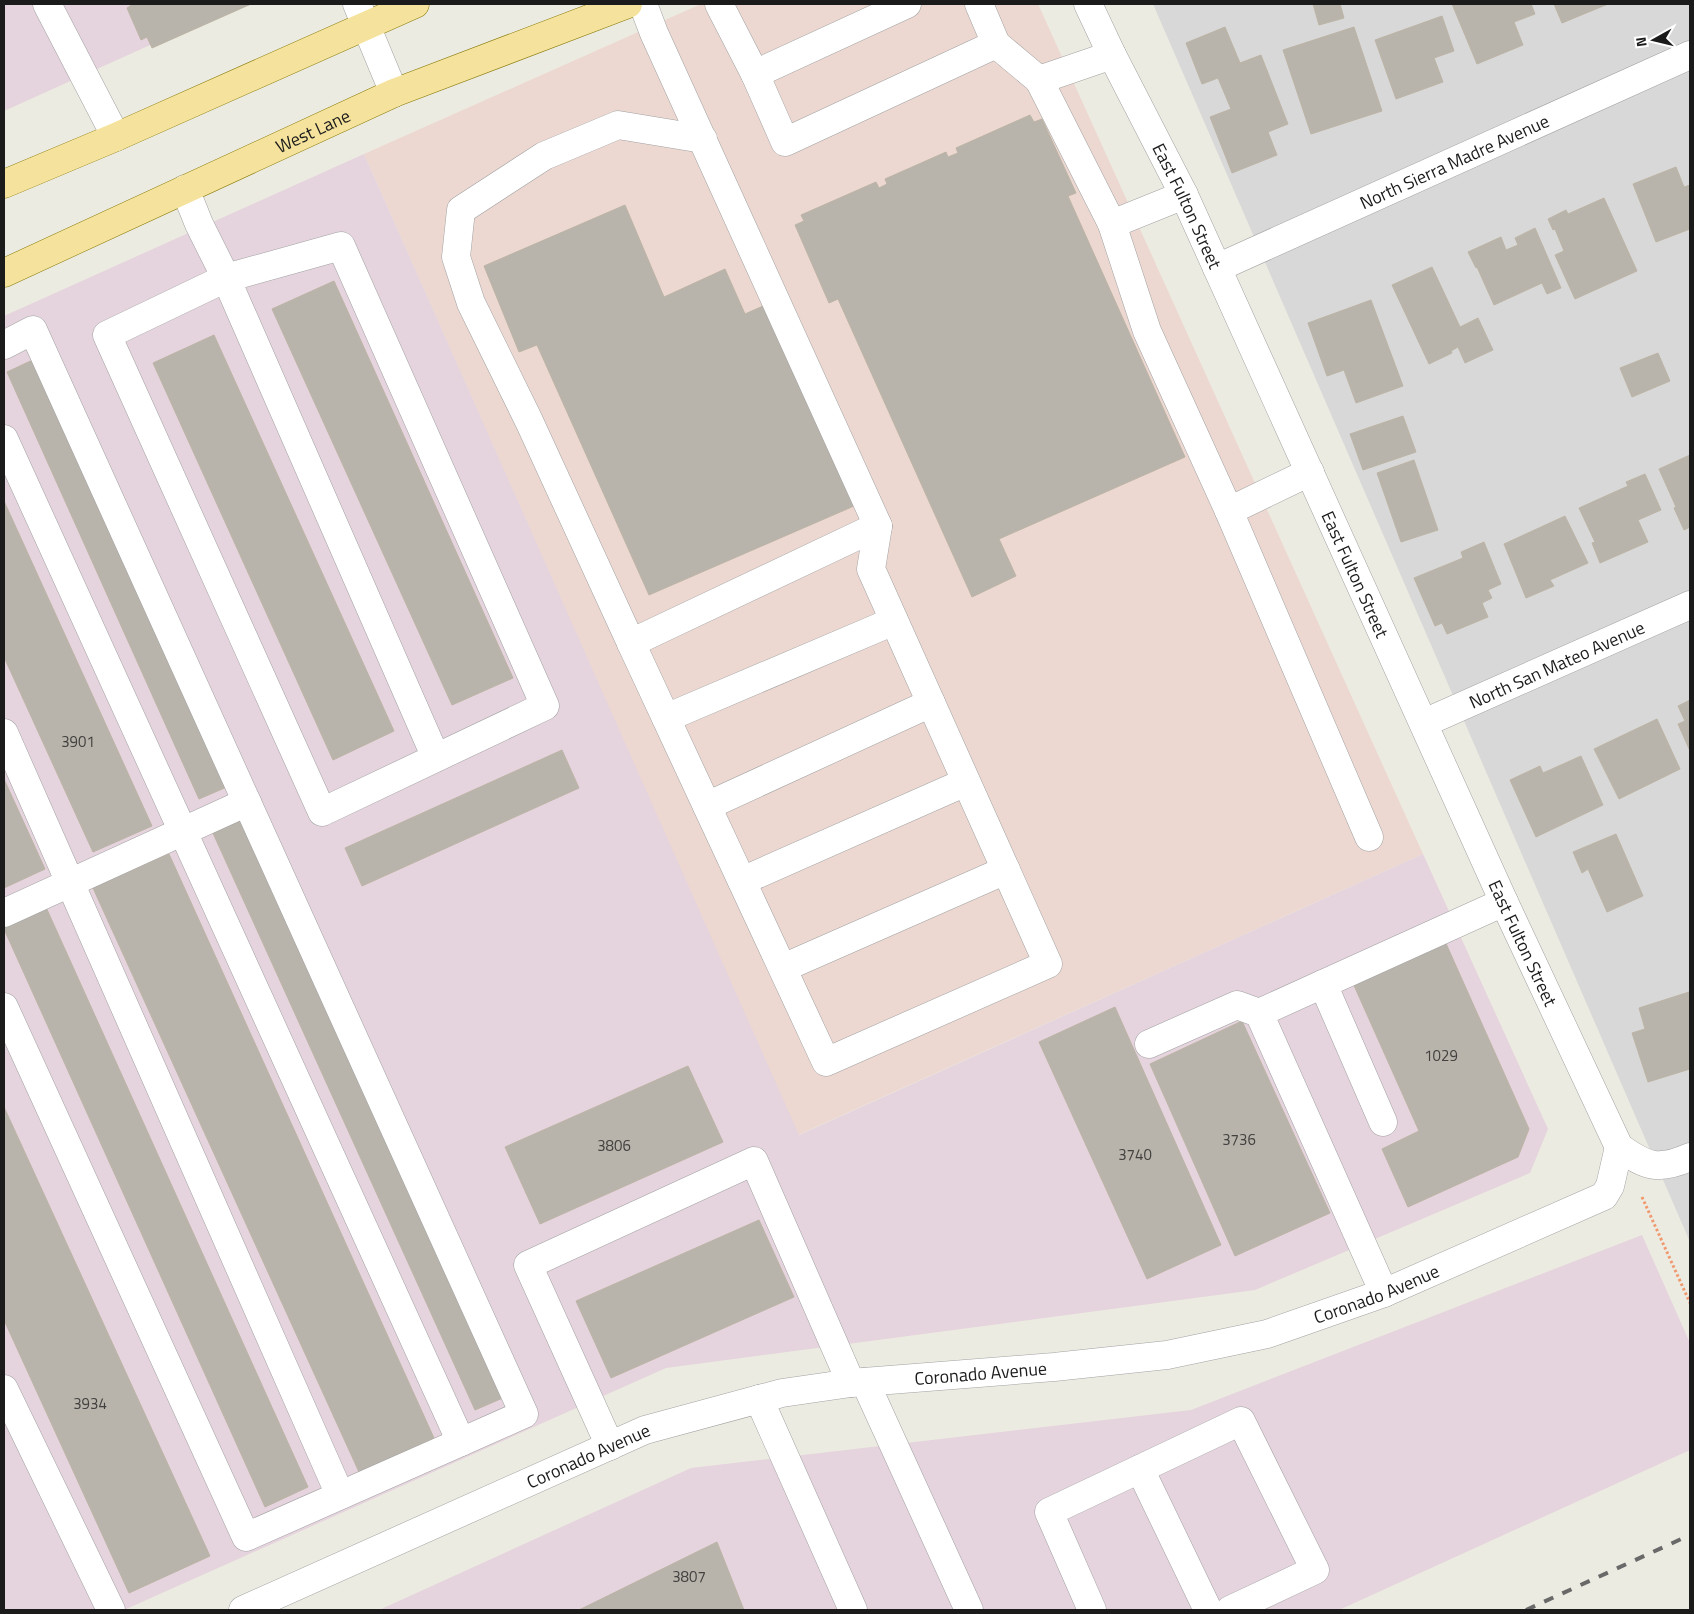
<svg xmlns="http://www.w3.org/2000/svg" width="1694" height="1614" viewBox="0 0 1694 1614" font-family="'Titillium Web',sans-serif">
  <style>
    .residential { fill: #d9d8d8 }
    .commercial { fill: #ecd8d1 }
    .industrial { fill: #e5d3dd }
    .building { fill: #b8b4ab; stroke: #bcb4a5 }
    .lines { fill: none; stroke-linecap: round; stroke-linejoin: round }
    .minor-casing { stroke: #a2a2a2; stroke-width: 29 }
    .major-casing { stroke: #887b0a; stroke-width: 29 }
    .path { stroke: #f0996f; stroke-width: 3; stroke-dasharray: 2.5 2.5; stroke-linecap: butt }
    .minor { stroke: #fff; stroke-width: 28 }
    .major { stroke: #f5e39d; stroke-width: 28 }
    .rail { stroke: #696969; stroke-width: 4; stroke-dasharray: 10 10; stroke-linecap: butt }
    .labels { text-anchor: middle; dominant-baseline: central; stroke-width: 4.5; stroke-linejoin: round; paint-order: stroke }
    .number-label { font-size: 15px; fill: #42413f }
    .street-label { font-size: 18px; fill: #1b1b1b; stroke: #fff }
  </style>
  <rect width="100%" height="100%" fill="#ecebe1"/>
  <path class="residential" d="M1153,4H1690V1242Z"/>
  <path class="commercial" d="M701,4H1038L1423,854L798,1135L364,154Z"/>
  <g class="industrial">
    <path d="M4,4H241L4,111Z"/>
    <path d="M364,154L799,1135L1423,854L1548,1129L1530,1173L1255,1290L666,1368L124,1610H4V316Z"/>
    <path d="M1642,1235L1690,1343V1450L1339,1610H379L691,1468L1191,1410Z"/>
  </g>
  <g class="building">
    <path d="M133,4H251L152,48L147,37L141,40L127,8Z"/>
    <path d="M1313,4H1340L1344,18L1319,25Z"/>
    <path d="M1452,4H1531L1535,14L1514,22L1523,45L1477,64Z"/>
    <path d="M1554,4H1608L1562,23Z"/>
    <path d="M1442,16L1454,51L1434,58L1443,82L1396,99L1375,40Z"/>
    <path d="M1225,27L1240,63L1261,55L1288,124L1268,132L1277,155L1232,173L1210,117L1231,109L1218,78L1202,84L1186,43Z"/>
    <path d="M1354,27L1382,111L1311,134L1283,50Z"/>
    <path d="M1030,115L1034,122L1042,119L1076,193L1068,196L1185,457L999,539L1016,576L972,597L838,299L829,303L795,225L804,221L801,215L876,182L879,188L887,184L885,179L946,152L948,157L958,153L956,148Z"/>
    <path d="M1676,167L1684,187L1690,185V229L1656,242L1633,184Z"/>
    <path d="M1604,198L1637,271L1575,299L1555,255L1564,251L1555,229L1553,230L1548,219L1566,210L1568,214Z"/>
    <path d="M625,205L664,297L725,269L745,314L763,306L854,506L649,595L537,345L519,352L484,266Z"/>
    <path d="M1535,228L1561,288L1547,294L1542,283L1494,305L1477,267L1476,268L1468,252L1501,237L1506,250L1518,245L1515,238Z"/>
    <path d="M1432,267L1460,327L1478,318L1493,350L1465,363L1458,347L1451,351L1452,353L1429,364L1392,285Z"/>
    <path d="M334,281L513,678L452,705L272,309Z"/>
    <path d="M1371,300L1403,386L1356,403L1344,370L1327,376L1308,323Z"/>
    <path d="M214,335L394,731L333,760L153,363Z"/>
    <path d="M1658,353L1670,381L1632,397L1620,368Z"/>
    <path d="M37,358L229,786L199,799L7,372Z"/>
    <path d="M1403,416L1416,452L1363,470L1350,434Z"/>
    <path d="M1690,455V527L1684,530L1674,508L1676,507L1659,469Z"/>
    <path d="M1414,460L1438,530L1401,542L1377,473Z"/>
    <path d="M1645,474L1661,510L1638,520L1648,542L1600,563L1592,543L1595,542L1579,508L1628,486L1626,482Z"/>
    <path d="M4,501L152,826L93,852L4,657Z"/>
    <path d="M1565,516L1588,563L1550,580L1554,586L1526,598L1504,544Z"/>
    <path d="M1484,542L1501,584L1488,590L1492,598L1482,603L1488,617L1447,634L1442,623L1435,626L1414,578L1463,558L1461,552Z"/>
    <path d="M1690,700V751L1678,724L1685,721L1678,706Z"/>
    <path d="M1657,719L1680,769L1619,799L1594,749Z"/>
    <path d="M562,750L579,788L362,886L345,848Z"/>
    <path d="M1581,756L1603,805L1536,837L1510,780L1540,766L1543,773Z"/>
    <path d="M4,779L45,869L4,888Z"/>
    <path d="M243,817L505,1397L475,1410L212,831Z"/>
    <path d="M1616,834L1643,896L1607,912L1588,869L1582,873L1573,852Z"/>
    <path d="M169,854L434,1438L359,1472L93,888Z"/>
    <path d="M45,905L308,1487L265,1507L4,929V923Z"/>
    <path d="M1444,939L1529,1129L1518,1157L1408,1207L1382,1149L1419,1131L1352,981Z"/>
    <path d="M1689,992L1690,1069L1648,1082L1632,1033L1645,1029L1639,1008Z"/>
    <path d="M1115,1007L1221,1245L1147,1279L1039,1042Z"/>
    <path d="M1242,1021L1330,1213L1235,1256L1150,1064Z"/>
    <path d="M688,1066L723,1142L540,1224L505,1147Z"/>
    <path d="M4,1107L210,1556L129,1593L4,1320Z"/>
    <path d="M759,1220L794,1297L611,1378L576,1301Z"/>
    <path d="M717,1542L744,1610H579Z"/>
  </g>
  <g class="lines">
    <g class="minor-casing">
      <g id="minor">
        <path d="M47,4L116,137"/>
        <path d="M357,4L394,93"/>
        <path d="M643,4L654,33L878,526L631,643L529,421L471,303L456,257L461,210L544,156L618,125L703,139"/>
        <path d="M719,4L755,74L907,4"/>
        <path id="s1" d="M1088,4L1112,55L1184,195L1504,902L1619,1147"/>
        <path d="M996,44L1039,80L1112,55"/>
        <path d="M755,74L785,142L996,44L979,4"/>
        <path d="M1039,80L1112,224L1184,195"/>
        <path d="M185,189L199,224L226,278L107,335L322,812L545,706L341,246L226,278L436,758"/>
        <path d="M1112,224L1147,331L1229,511L1310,472"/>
        <path id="s2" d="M1217,268L1690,55"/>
        <path d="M4,345L33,330L524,1414L461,1442L4,439"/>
        <path d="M1229,511L1369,837"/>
        <path d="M631,643L826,1062L1048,964L871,569L878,526"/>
        <path d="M666,718L894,621"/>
        <path id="s3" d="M1424,723L1690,605"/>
        <path d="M4,733L340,1495"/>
        <path d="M707,806L931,703"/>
        <path d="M742,881L966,782"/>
        <path d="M4,913L247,802"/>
        <path d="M783,968L1006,870"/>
        <path d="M1323,984L1504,902"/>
        <path d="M4,1007L246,1537L461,1442"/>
        <path d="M1149,1044L1237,1005L1259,1013"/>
        <path d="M1383,1122L1323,984L1259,1013L1384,1293"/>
        <path d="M1619,1147C1647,1167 1658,1171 1690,1157"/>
        <path d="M865,1382L969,1610"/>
        <path d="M4,1389L111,1610"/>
        <path d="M759,1399L853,1610"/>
        <path d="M610,1446L528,1265L754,1161L851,1383"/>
        <path d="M1140,1469L1208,1610"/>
        <path id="s4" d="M243,1610L645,1430L782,1393L851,1383L1054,1367L1167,1355L1267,1334L1384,1293L1604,1196L1610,1186L1619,1147"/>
        <path d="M1092,1610L1049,1512L1241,1421L1315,1570L1230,1610"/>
      </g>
    </g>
    <g class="major-casing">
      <g id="major">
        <path d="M4,184L116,137L415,4"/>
        <path id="s5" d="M4,273L394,93L628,4"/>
      </g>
    </g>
    <path class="path" d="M1642,1197L1690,1303"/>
    <use href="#minor" class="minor"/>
    <use href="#major" class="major"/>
    <path class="rail" d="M1526,1610L1690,1535"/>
  </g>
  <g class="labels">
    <g class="number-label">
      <text x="78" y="741">3901</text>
      <text x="1441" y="1055">1029</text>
      <text x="1239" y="1139">3736</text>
      <text x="614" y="1145">3806</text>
      <text x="1135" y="1154">3740</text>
      <text x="90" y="1403">3934</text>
      <text x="689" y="1576">3807</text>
    </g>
    <g class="street-label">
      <text stroke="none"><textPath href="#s5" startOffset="340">West Lane</textPath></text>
      <text stroke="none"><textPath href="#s2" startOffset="260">North Sierra Madre Avenue</textPath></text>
      <text stroke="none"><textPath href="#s1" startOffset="225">East Fulton Street</textPath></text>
      <text stroke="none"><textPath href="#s1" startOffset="630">East Fulton Street</textPath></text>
      <text stroke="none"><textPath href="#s3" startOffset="145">North San Mateo Avenue</textPath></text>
      <text stroke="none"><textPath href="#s1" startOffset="1035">East Fulton Street</textPath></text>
      <text stroke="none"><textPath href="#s4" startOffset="1188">Coronado Avenue</textPath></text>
      <text stroke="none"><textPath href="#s4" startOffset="782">Coronado Avenue</textPath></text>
      <text stroke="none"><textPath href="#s4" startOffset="378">Coronado Avenue</textPath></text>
    </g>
  </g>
  <rect width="1694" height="1614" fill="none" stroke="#1b1b1b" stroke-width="10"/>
  <g transform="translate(1654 40) rotate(262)" stroke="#ffffff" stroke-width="4" paint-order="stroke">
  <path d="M0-4L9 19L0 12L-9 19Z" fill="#1b1b1b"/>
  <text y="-8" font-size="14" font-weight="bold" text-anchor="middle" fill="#1b1b1b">N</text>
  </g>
</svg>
